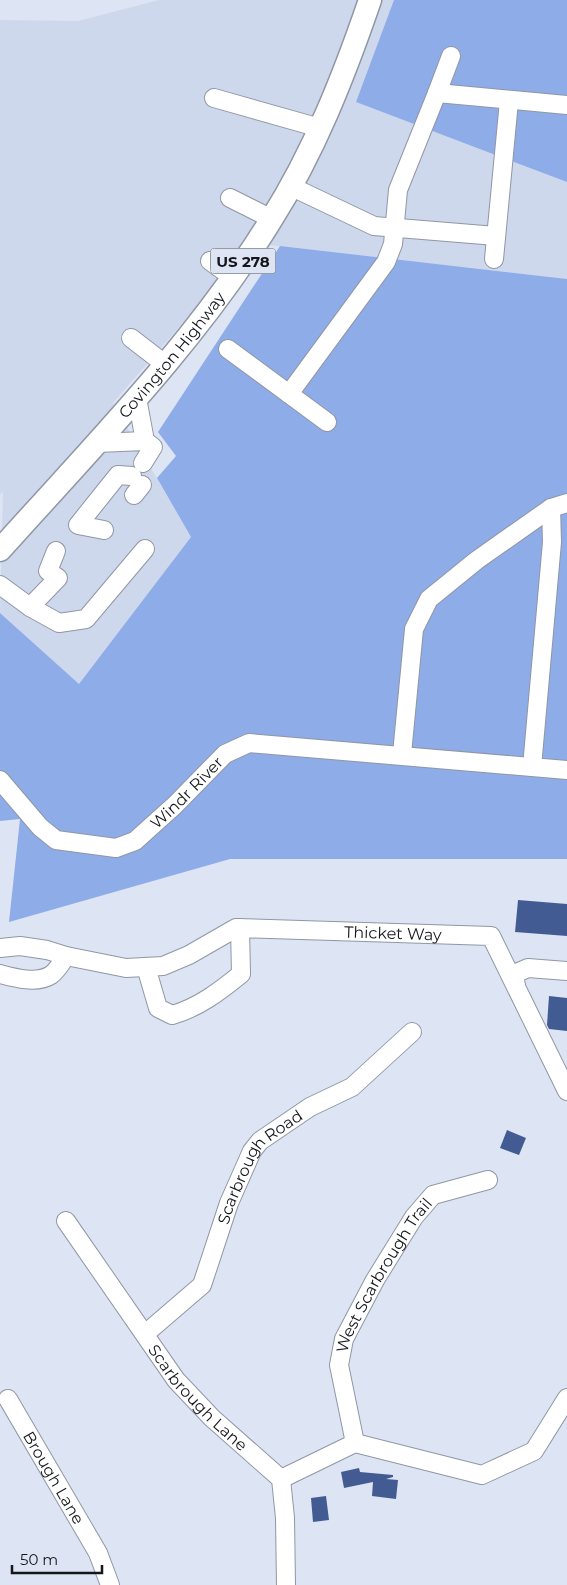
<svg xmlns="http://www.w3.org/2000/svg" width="567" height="1585" viewBox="0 0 567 1585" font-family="Montserrat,sans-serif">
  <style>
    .built { fill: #cdd8ed }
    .forest { fill: #8eace8 }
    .building { fill: #425c93 }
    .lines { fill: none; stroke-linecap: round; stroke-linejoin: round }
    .minor-casing { stroke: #9097a4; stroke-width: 20 }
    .major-casing { stroke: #9097a4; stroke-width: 25 }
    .minor { stroke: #fff; stroke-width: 18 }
    .major { stroke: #fff; stroke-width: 22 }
    .labels { text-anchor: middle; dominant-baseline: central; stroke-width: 5; stroke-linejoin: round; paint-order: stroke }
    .shield { fill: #dde4f3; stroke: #50545c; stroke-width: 1 }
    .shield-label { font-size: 15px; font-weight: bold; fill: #14161b }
    .street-label { font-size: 16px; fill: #14161b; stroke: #dde4f3 }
  </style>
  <rect width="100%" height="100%" fill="#dde4f3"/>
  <path class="built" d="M159,0H400L356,102L567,182V279L252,243L113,403L191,537L79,685L0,613L3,491L0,495V20L78,21Z"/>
  <g class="forest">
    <path d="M394,0H567V182L356,102Z"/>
    <path d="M280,246L567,279V859H230L9,922L20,819L0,821V613L79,684L191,537L157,478L176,456L158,432Z"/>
  </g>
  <g class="building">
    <path d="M518,900L567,904V936L515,932Z"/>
    <path d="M549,996L567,998V1031L549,1029L547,1025Z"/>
    <path d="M507,1130L526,1138L519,1155L500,1148Z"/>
    <path d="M359,1468L360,1472L393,1475V1477L386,1479L398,1480L396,1499L372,1496L373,1482L344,1488L341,1472Z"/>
    <path d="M326,1496L329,1520L313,1522L311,1498Z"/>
  </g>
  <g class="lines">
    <g class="minor-casing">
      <g id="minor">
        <path d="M437,93L451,56"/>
        <path d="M214,98L320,128"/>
        <path d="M290,186L374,226L496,236"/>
        <path d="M230,198L272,219"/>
        <path d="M494,259L509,101"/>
        <path d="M210,261L232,277"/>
        <path d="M131,338L166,365"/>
        <path d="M228,349L327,422"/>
        <path d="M289,394L386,262L393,244L398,190L437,93L567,105"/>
        <path d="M137,398L145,441"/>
        <path d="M97,443L145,441L153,447L143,463"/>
        <path d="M134,495L142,485"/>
        <path d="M104,530L78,525L118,475L132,476"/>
        <path d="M0,585L30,607L59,623L86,619L145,549"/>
        <path d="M30,607L58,578L48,571L56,551"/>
        <path d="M402,754L414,629L429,599L477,560L551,508L567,503"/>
        <path d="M532,767L552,542L551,508"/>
        <path id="s1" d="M0,780L40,827L56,840L116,848L135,841L175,805L225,754L249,743L567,770"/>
        <path id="s2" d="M0,948L20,946L47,950L66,956L126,968L163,966L189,955L236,928L491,936L567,1091"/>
        <path d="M146,967L158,1008L172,1015C198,1008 220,991 241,974L240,928"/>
        <path d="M0,974C15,978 37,984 51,975C57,971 62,962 66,956"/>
        <path d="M516,986L514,974L528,968L567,971"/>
        <path id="s3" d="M66,1221L176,1380L212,1418L281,1479L285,1518L286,1585"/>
        <path id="s4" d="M145,1334L202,1285L229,1203L252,1151L260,1141L310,1107L352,1087L412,1032"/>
        <path id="s5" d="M8,1399L98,1553L110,1585"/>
        <path id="s6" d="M355,1443L339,1365L344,1339L375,1280L414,1217L433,1195L488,1180"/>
        <path d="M281,1479L355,1443L482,1475L534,1451L567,1398"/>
      </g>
    </g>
    <g class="major-casing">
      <g id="major">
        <path id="s7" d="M0,550C95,444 196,342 271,220C314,152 344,76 370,0"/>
      </g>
    </g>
    <use href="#minor" class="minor"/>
    <use href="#major" class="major"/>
  </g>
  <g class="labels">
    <rect class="shield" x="210.5" y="248.5" width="65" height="25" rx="4"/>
    <g class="shield-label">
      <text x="243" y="261">US 278</text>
    </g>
    <g class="street-label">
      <text stroke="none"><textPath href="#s7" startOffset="260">Covington Highway</textPath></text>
      <text stroke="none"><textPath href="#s1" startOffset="234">Windr River</textPath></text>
      <text stroke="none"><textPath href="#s2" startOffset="405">Thicket Way</textPath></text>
      <text stroke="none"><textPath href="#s4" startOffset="210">Scarbrough Road</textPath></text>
      <text stroke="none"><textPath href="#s6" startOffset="181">West Scarbrough Trail</textPath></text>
      <text stroke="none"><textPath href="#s3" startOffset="221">Scarbrough Lane</textPath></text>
      <text stroke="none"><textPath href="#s5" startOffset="91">Brough Lane</textPath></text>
    </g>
  </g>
  <path d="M12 1565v8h90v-8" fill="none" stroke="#14161b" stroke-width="2.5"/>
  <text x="20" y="1565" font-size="15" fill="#14161b" stroke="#dde4f3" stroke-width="4" paint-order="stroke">50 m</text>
</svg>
